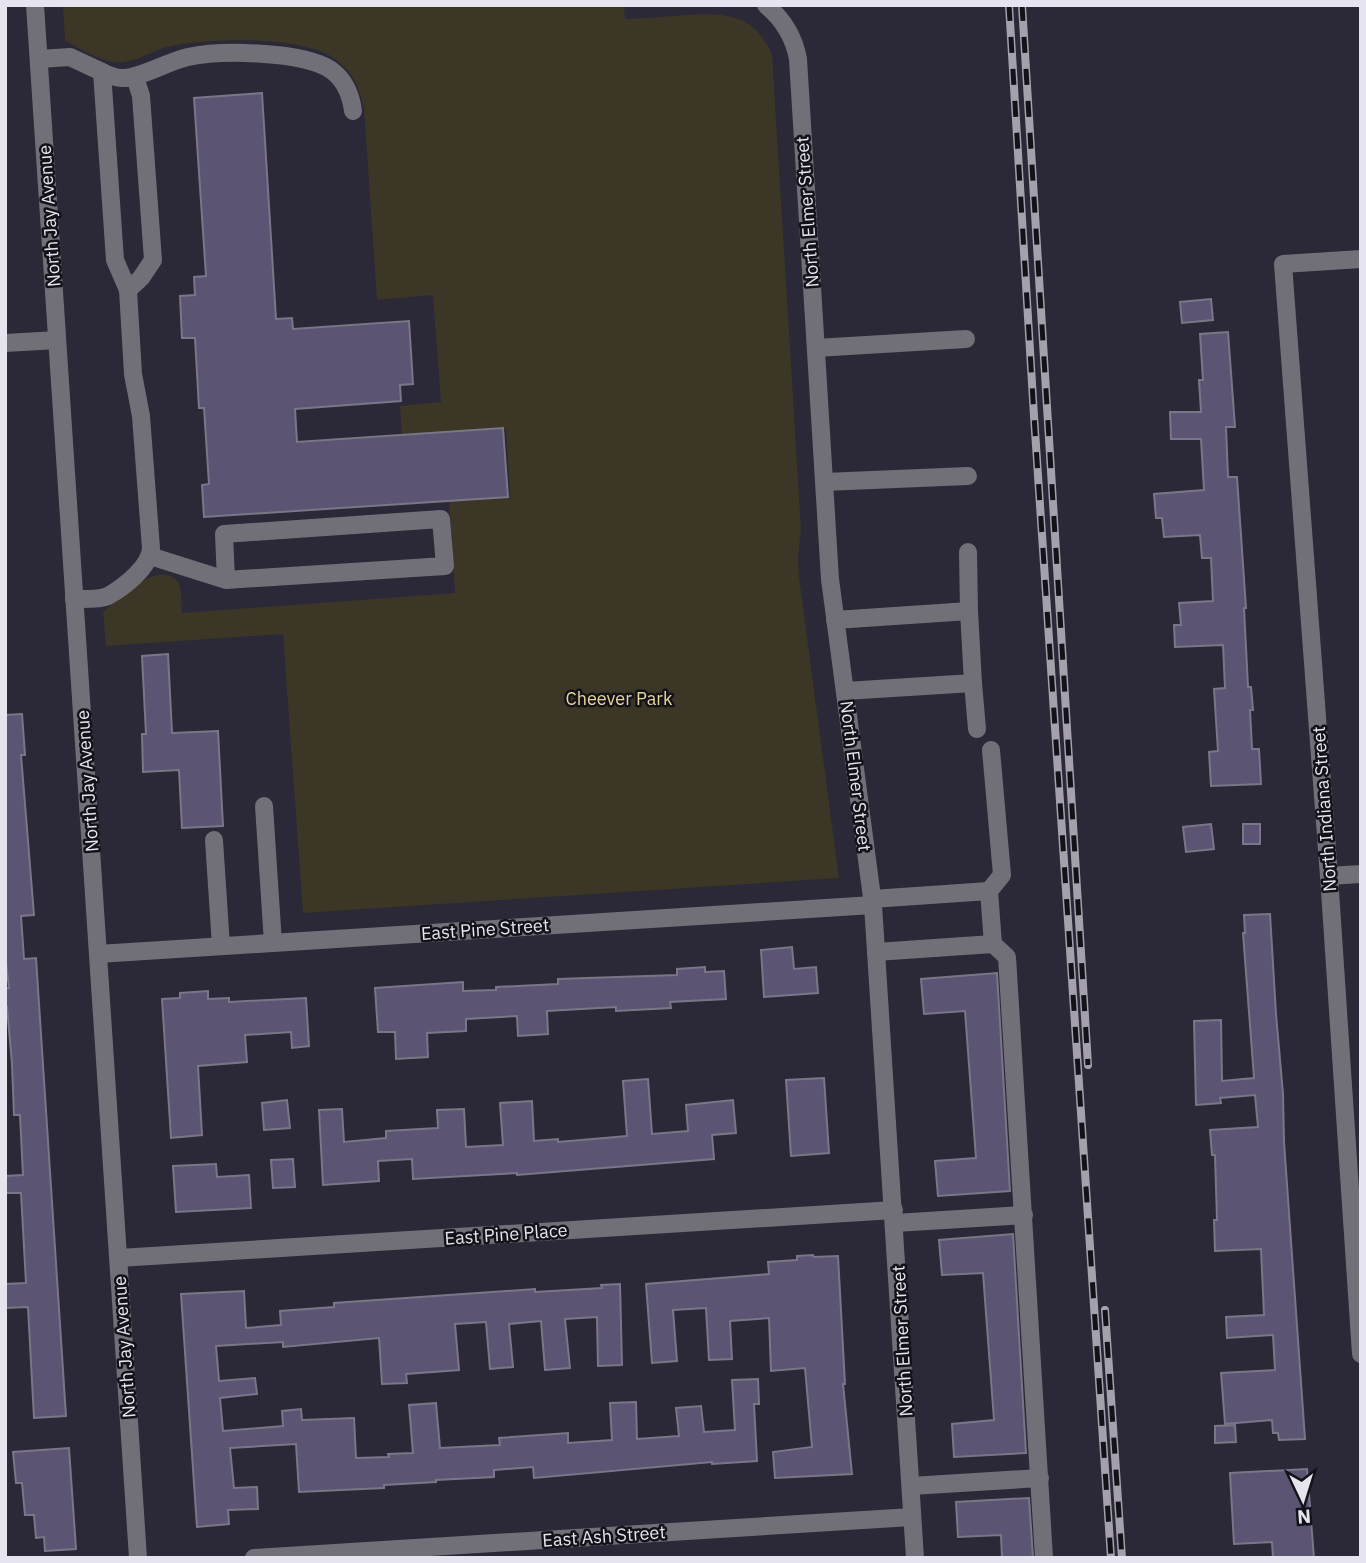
<svg xmlns="http://www.w3.org/2000/svg" width="1366" height="1563" viewBox="0 0 1366 1563" font-family="'IBM Plex Sans',sans-serif">
  <style>
    .green { fill: #3b3625 }
    .building { fill: #5b5472; stroke: #7a7688; stroke-width: 2 }
    .lines { fill: none; stroke-linecap: round; stroke-linejoin: round }
    .minor { stroke: #716f77; stroke-width: 18 }
    .rail-casing { stroke: #a4a1ad; stroke-width: 8 }
    .rail { stroke: #131219; stroke-width: 5; stroke-dasharray: 16; stroke-linecap: butt }
    .labels { text-anchor: middle; dominant-baseline: central; stroke-width: 5; stroke-linejoin: round; paint-order: stroke }
    .street-label { font-size: 18px; fill: #e6e4ee; stroke: #131219 }
    .park-label { font-size: 18px; fill: #e7d69b; stroke: #131219 }
  </style>
  <rect width="100%" height="100%" fill="#2b2837"/>
  <path class="green" d="M63,5H624L625,19C645,18 665,17 685,15C726,13 753,13 772,54L801,529L798,557L799,577L839,878L303,913L283,634L106,646L103,612C118,600 157,559 177,581C183,587 181,605 182,613L455,593L449,499L510,495L506,429L402,435L400,406L441,402L433,295L377,300L364,109C360,89 353,72 335,59C302,35 210,38 171,46C152,50 134,65 114,62C97,60 80,48 65,41Z"/>
  <g class="building">
    <path d="M262,93L276,319L292,318L293,329L409,321L413,384L400,385L401,401L295,409L297,442L503,428L508,497L204,517L202,485L209,484L204,408H199L195,338H182L180,296L195,295L194,277L206,276L194,98Z"/>
    <path d="M1211,299L1213,320L1182,323L1180,302Z"/>
    <path d="M1228,332L1235,427H1226L1228,477H1237L1246,608H1244L1248,687H1251L1253,710H1250L1252,749H1259L1261,784L1211,786L1209,752L1218,751L1214,689L1225,688L1223,645L1175,647L1174,625H1181L1179,603L1213,601L1211,558H1202L1200,535L1164,537L1162,518H1156L1154,494L1204,490L1201,439H1171L1170,412H1201L1199,380H1203L1200,334Z"/>
    <path d="M168,654L172,733L218,731L223,826L182,828L179,770L143,772L142,734H146L142,656Z"/>
    <path d="M22,714L25,755H21L34,915L21,916L24,959L36,958L66,1416L34,1418L28,1307L5,1308V1284L26,1283L21,1193H5V1176L23,1175L20,1115H14L12,1064L7,1007H5V988H9L5,955V715Z"/>
    <path d="M1211,824L1214,849L1186,852L1183,827Z"/>
    <rect x="1243" y="824" width="17" height="20"/>
    <path d="M1270,914L1276,1014L1283,1094L1284,1142L1305,1439L1279,1440L1278,1433H1273L1272,1420L1225,1424L1221,1373L1275,1370L1273,1335L1227,1338L1226,1317L1264,1315L1261,1249L1215,1251L1214,1220H1217L1215,1155H1212L1210,1130L1258,1127L1255,1095L1220,1098L1221,1103L1196,1105L1194,1021L1221,1020L1222,1081L1254,1078L1243,933H1245L1244,915Z"/>
    <path d="M792,947L794,969L816,967L818,993L764,997L761,950Z"/>
    <path d="M705,967V972L724,971L726,999L670,1002L671,1008L616,1011V1007L547,1011L548,1034L518,1036L517,1016L466,1019V1031L427,1033L428,1057L396,1059L395,1032H378L375,988L463,982V991L496,990V987L558,984V979L677,975V969Z"/>
    <path d="M997,973L1010,1191L938,1196L935,1161L976,1158L965,1011L924,1014L921,979Z"/>
    <path d="M208,991V999L229,998V1002L306,998L309,1046L292,1048L291,1032L245,1035L247,1062L198,1066L202,1135L171,1138L162,999L180,998V993Z"/>
    <path d="M824,1078L829,1153L791,1156L786,1080Z"/>
    <path d="M648,1079L652,1134L688,1131L686,1105L733,1100L736,1133L712,1135L714,1159L517,1175V1173L413,1179L412,1159L378,1161L379,1181L323,1185L319,1110L342,1109L344,1142L386,1138V1131L438,1128L437,1110L464,1109L466,1147L503,1145L500,1103L532,1101L534,1141L558,1139V1142L627,1136L623,1081Z"/>
    <path d="M287,1100L290,1128L264,1130L262,1103Z"/>
    <path d="M293,1159L295,1187L273,1188L271,1160Z"/>
    <path d="M216,1164L217,1177L249,1175L251,1208L176,1212L173,1166Z"/>
    <path d="M1013,1234L1026,1453L954,1457L952,1424L994,1420L983,1273L942,1275L939,1240Z"/>
    <path d="M813,1255L814,1257L838,1256L845,1384H843L852,1474L775,1478L773,1452L812,1447L805,1368L771,1371L769,1318L730,1321L732,1359L709,1360L706,1308L673,1310L677,1361L652,1363L646,1284L769,1274L768,1262L797,1260V1256Z"/>
    <path d="M620,1284L622,1365L598,1366L597,1317L565,1319L570,1368L545,1370L541,1321L509,1324L513,1367L490,1369L486,1322L455,1324L459,1370L406,1374L407,1383L382,1384L379,1338L283,1347V1342L216,1346L219,1381L255,1378L257,1394L220,1398L223,1431L283,1426L282,1411L301,1409L302,1420L354,1418L356,1458L389,1457L388,1454L413,1453L409,1405L436,1403L440,1448L500,1445L499,1438L568,1433V1443L612,1440L610,1403L636,1402L637,1439L679,1436L676,1408L701,1406L704,1432L735,1430L732,1380L758,1379L759,1404H754L757,1461L712,1464V1462L534,1478L533,1467L494,1470V1477L436,1480V1482L384,1485V1488L299,1492L296,1444L230,1448L234,1488L257,1487L258,1509L228,1510L229,1524L197,1527L181,1294L244,1291L246,1328L281,1325L280,1311L334,1307V1303L535,1289V1292L602,1288L601,1285Z"/>
    <path d="M1235,1425L1236,1442L1215,1443V1426Z"/>
    <path d="M69,1448L76,1549L45,1551L44,1537L36,1538L34,1515H25L22,1483H16L13,1452Z"/>
    <path d="M1307,1469L1314,1558H1273L1272,1542L1234,1544L1230,1473Z"/>
    <path d="M1029,1498L1033,1558H1002L1001,1535L958,1537L956,1502Z"/>
  </g>
  <g class="lines">
    <g class="minor">
      <path d="M35,5L138,1558"/>
      <path d="M766,5C784,20 794,37 798,59L830,579L873,905L915,1558"/>
      <path d="M39,59L70,57L102,72L115,260L128,290L133,374L141,416L151,548C150,567 124,587 108,596C99,600 84,599 74,599"/>
      <path d="M102,72C108,75 115,78 122,78C138,79 169,61 188,57C221,50 303,51 331,70C345,80 351,95 353,111"/>
      <path d="M1361,259L1283,264L1329,876L1361,1354"/>
      <path d="M128,290L141,278L153,260L141,96L135,77"/>
      <path d="M5,343L57,340"/>
      <path d="M816,348L966,339"/>
      <path d="M824,482L968,476"/>
      <path d="M968,552L969,611"/>
      <path d="M150,556L226,580L445,566L441,519L224,534L226,580"/>
      <path d="M835,620L969,611L973,683L845,691"/>
      <path d="M973,683L977,729"/>
      <path d="M991,750L1002,875L989,891L993,944L1007,957L1044,1558"/>
      <path d="M264,806L273,943"/>
      <path d="M214,840L221,946"/>
      <path d="M1329,876L1361,874"/>
      <path d="M872,899L989,891"/>
      <path d="M876,952L993,944"/>
      <path d="M98,954L873,905"/>
      <path d="M895,1223L1024,1215"/>
      <path d="M119,1258L894,1210"/>
      <path d="M911,1486L1040,1478"/>
      <path d="M254,1558L912,1517"/>
    </g>
    <g class="rail-casing">
      <g id="rail">
        <path d="M1009,5L1034,416L1111,1558"/>
        <path d="M1022,5L1088,1065"/>
        <path d="M1105,1310L1122,1558"/>
      </g>
    </g>
    <use href="#rail" class="rail"/>
  </g>
  <g class="labels">
    <g class="street-label">
      <text transform="translate(807 212) rotate(-94)">North Elmer Street</text>
      <text transform="translate(49 216) rotate(-94)">North Jay Avenue</text>
      <text transform="translate(856 776) rotate(83)">North Elmer Street</text>
      <text transform="translate(87 781) rotate(-94)">North Jay Avenue</text>
      <text transform="translate(1324 809) rotate(-94)">North Indiana Street</text>
      <text transform="translate(485 929) rotate(-4)">East Pine Street</text>
      <text transform="translate(506 1234) rotate(-4)">East Pine Place</text>
      <text transform="translate(902 1341) rotate(-93)">North Elmer Street</text>
      <text transform="translate(124 1347) rotate(-94)">North Jay Avenue</text>
      <text transform="translate(604 1536) rotate(-4)">East Ash Street</text>
    </g>
    <g class="park-label">
      <text x="619" y="698">Cheever Park</text>
    </g>
  </g>
  <rect width="1366" height="1563" fill="none" stroke="#e6e4ee" stroke-width="14"/>
  <g transform="translate(1303 1500) rotate(176)" stroke="#131219" stroke-width="5" paint-order="stroke">
  <path d="M0-5L12 26L0 18L-12 26Z" fill="#e6e4ee"/>
  <text y="-10" font-size="19" font-weight="bold" text-anchor="middle" fill="#e6e4ee">N</text>
  </g>
</svg>
